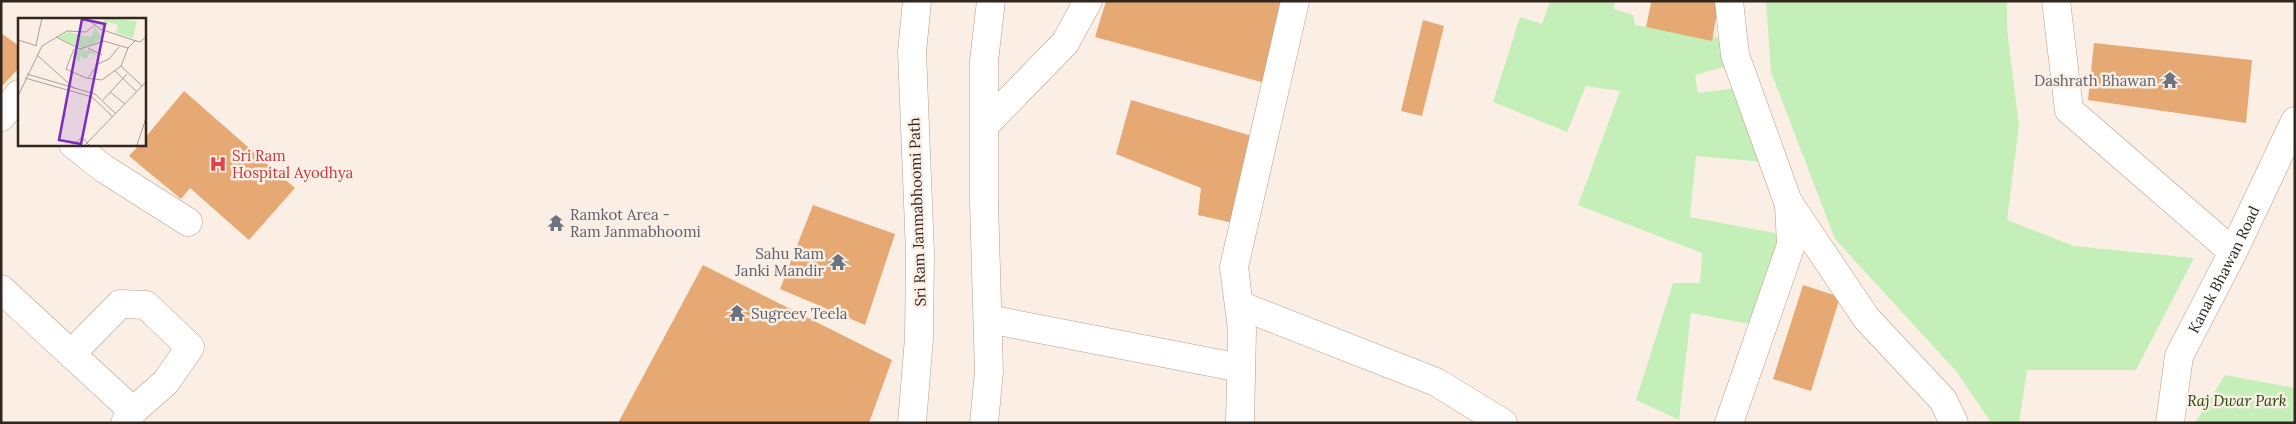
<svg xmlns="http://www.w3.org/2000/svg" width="2296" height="424" viewBox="0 0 2296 424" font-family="Lora,serif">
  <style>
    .green { fill: #c5efb9 }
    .building { fill: #e6a973 }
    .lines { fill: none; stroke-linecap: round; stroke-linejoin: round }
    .minor-casing { stroke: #b99d86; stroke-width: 29 }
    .minor { stroke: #fff; stroke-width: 28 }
    .labels { text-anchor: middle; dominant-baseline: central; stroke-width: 5; stroke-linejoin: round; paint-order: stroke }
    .worship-label { font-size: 15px; fill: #5b616d; stroke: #fbefe5; text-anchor: end }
    .health-label { font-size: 15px; fill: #be3a42; stroke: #fbefe5; text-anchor: start }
    .street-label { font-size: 15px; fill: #32271e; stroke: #fbefe5 }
    .park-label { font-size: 15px; font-style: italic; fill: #1c4909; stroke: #fbefe5 }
    .inset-road { fill: none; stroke: #ab9f95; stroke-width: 1 }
    .view { fill: #7b2cbf; fill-opacity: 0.15; stroke: #7b2cbf; stroke-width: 2.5 }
    .inset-edge { fill: none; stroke: #32271e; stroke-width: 2.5 }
  </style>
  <rect width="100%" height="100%" fill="#fbefe5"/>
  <g class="green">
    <path d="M1550,1H1615L1614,9L1633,15L1635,25L1723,38L1728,66L1695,75L1698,93L1736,88L1764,162L1696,156L1690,217L1785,235L1750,324L1691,313L1679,420L1636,400L1673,283H1700L1702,253L1578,205L1620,91L1586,86L1567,132L1493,102L1520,17L1542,24Z"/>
    <path d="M1766,1H2007V29L2019,126L2007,220L2074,246L2194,258L2136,370H2027L2019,423L1990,421L1956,371L1835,239L1771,72Z"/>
    <path d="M2225,375L2295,388V423H2195Z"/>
  </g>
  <g class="building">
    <path d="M1106,1H1284L1265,83L1095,37Z"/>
    <path d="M1646,1H1719L1712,41L1646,27L1651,3Z"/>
    <path d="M1423,20L1444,26L1422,116L1401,111Z"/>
    <path d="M1,33L19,46V68L1,87Z"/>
    <path d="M2094,43L2252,60L2246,123L2088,100Z"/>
    <path d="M184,91L295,188L249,240L190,188L181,199L129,156L140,144H144V139Z"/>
    <path d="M1131,100L1252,136L1233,223L1198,215L1201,188L1116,154Z"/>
    <path d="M813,205L895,234L865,325L780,289Z"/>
    <path d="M703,265L892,360L869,423H618Z"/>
    <path d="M1803,285L1840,297L1811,391L1773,379Z"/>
  </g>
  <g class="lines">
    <g class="minor-casing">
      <g id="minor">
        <path d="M1729,1L1735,55L1788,202L1867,319L1943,400L1954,423"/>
        <path d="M2056,1L2069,110L2233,252"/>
        <path d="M1,117L19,94"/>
        <path d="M985,125L1065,43L1088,1"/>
        <path d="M73,144L103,168L188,222"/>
        <path d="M1,289L133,411L125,423"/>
        <path d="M1239,305L1436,382L1503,423"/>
        <path d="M988,319L1241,368"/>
        <path d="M71,354L120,304L146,305L190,347L166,382L133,411"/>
        <path d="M912,423L919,338L920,253L912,52L917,1"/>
        <path d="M984,423L989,372L984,202V61L991,1"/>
        <path d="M1240,423L1242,330L1234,267L1295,1"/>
        <path d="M1729,423L1791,245L1789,203"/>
        <path id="s1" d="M2170,423L2179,356L2233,252L2295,121"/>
      </g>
    </g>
    <use href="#minor" class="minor"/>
  </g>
  <defs>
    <g id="temple-bare" transform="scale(1.35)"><path d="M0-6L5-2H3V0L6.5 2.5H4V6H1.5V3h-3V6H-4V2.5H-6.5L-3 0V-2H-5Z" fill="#6b7280" stroke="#fbefe5" stroke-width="2.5" paint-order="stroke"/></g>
    <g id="hospital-bare" transform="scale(1.35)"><path d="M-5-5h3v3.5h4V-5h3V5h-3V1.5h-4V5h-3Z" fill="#e0444e" stroke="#fbefe5" stroke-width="2.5" paint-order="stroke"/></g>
  </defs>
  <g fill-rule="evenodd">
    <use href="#temple-bare" x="2170" y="80"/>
    <use href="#hospital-bare" x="218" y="164"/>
    <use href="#temple-bare" x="556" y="223"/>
    <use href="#temple-bare" x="838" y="262"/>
    <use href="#temple-bare" x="737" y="313"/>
  </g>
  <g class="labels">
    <g class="worship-label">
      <text x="2156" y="80">Dashrath Bhawan</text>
      <text x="570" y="214" text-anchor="start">Ramkot Area -<tspan x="570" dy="17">Ram Janmabhoomi</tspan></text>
      <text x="824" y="253">Sahu Ram<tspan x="824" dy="17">Janki Mandir</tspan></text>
      <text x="751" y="313" text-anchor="start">Sugreev Teela</text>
    </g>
    <g class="health-label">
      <text x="232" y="155">Sri Ram<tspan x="232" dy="17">Hospital Ayodhya</tspan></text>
    </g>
    <g class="street-label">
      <text transform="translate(917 212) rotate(-92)">Sri Ram Janmabhoomi Path</text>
      <text stroke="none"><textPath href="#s1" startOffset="165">Kanak Bhawan Road</textPath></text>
    </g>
    <g class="park-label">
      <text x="2237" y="400">Raj Dwar Park</text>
    </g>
  </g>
  <g transform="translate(18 18)">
    <rect width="128" height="128" fill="#fbefe5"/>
    <path d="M87,0L119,3L115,20L98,15L100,7L90,4L86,11L83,9ZM77,9L84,20L72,28L63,30L39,19L51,14L73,19ZM67,31V34L71,31L80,38L72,35L68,41L62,38V44L55,39L60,32Z" fill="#c5efb9"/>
    <path class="inset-road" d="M68,0L82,11L115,22L122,24L128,19M38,19L62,31L86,23L110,30L117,23M0,22L19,28M18,27L24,0M70,30L84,37M56,31L48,51L68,60L84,62L103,48L124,68M19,37L57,71M103,48L110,30M97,53L119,74M9,56L77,76L97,95M7,60L74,79L95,99M70,60L80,46L91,41L101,29M92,74L107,86M0,78L24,28L49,13L68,14L77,7M85,82L109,56M55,127L64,119L71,127M67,127L128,64M119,127L128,100"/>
    <path class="view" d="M64,1L87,6L63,126L41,122Z"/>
    <rect width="128" height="128" class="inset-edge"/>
  </g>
  <rect width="2296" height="424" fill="none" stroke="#32271e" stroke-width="5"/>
</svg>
